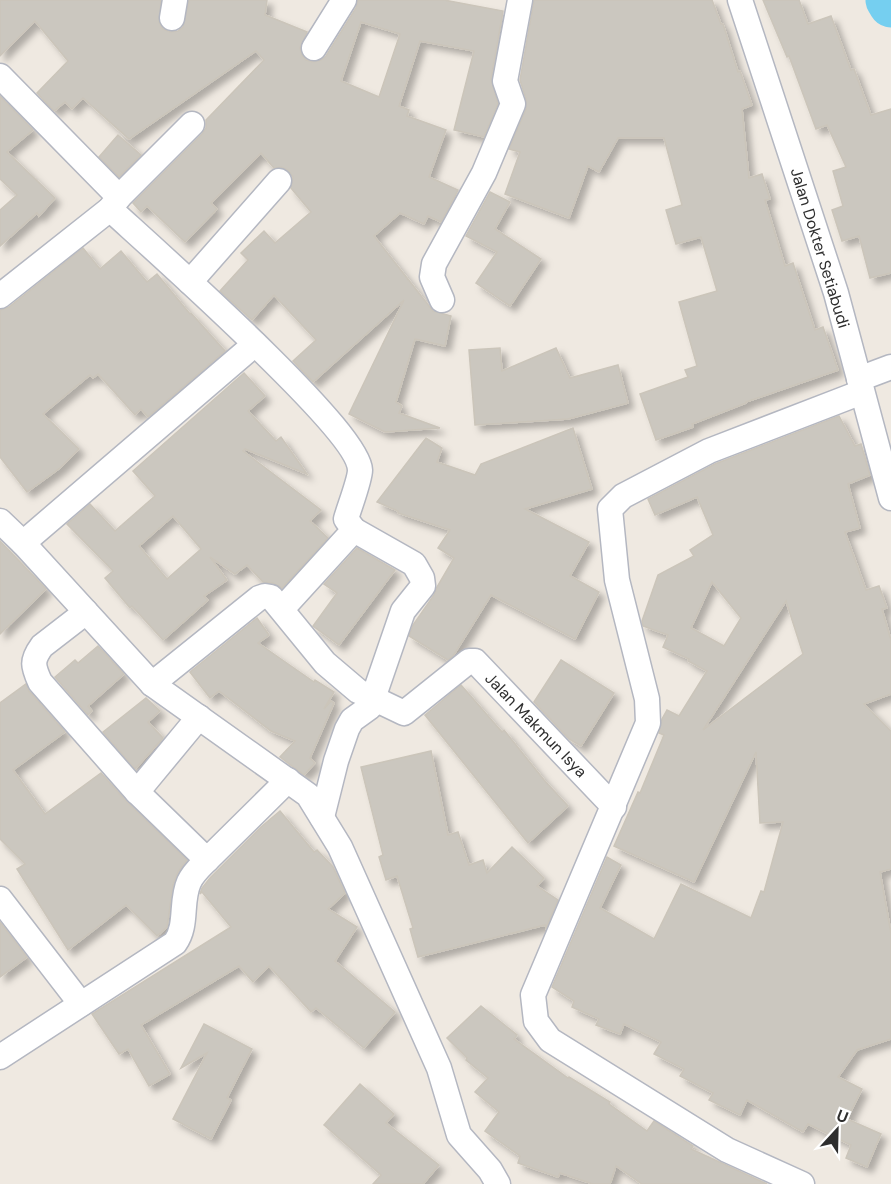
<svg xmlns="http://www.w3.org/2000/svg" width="891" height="1184" viewBox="0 0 891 1184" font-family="'DM Sans',sans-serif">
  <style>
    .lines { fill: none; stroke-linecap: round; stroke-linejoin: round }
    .river { stroke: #75cff0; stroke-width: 45 }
    .building { fill: #cbc7bf; stroke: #cbc5ba; stroke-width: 1.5; fill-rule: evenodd; filter: url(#shadow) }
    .minor-casing { stroke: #b4b7c1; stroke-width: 27 }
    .minor { stroke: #fff; stroke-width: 24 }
    .labels { text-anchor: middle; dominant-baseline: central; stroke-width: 4.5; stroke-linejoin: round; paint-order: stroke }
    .street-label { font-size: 16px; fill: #2e2e2e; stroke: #fff }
  </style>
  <defs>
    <filter id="shadow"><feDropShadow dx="5.5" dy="5.5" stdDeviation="3" flood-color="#0004"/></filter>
  </defs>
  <rect width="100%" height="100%" fill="#efe9e1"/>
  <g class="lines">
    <path class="river" d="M888,0L891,5"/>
  </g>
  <g class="building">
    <path d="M0,0H161L159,22L163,29L170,32L178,31L183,27L189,0H267L265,15L307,32L300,48L302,55L306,60L314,62L321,60L326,56L356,8L358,0H444L503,11L491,79L498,104L484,137L454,130L474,51L420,41L399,106L409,110L407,116L446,130L429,177L458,190L441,222L428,216L424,224L400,213L374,236L433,311L451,316L445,346L415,339L396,402L402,406L399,413L440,428L385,432L349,414L404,300L313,382L293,361L316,340L274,295L252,320L220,291L248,260L241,253L264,231L275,243L311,212L291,188L293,177L288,170L281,167L274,168L261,153L211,203L217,209L185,242L147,206L141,212L133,203L202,134L206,128V120L264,60L256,51L129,139L83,98L72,109L65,102L54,111L37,93L68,61L35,21L0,56ZM361,22L400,34L379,97L341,81Z"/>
    <path d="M534,0H712L721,24H723L738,72L740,71L752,105L742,109L749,178L762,174L770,199L765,200L785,266L793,263L815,330L823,327L838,370L746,402V403L692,424L693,427L656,440L640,394L688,377L685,370L697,366L679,302L717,291L701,237L676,244L666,210L682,205L664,138H618L599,172L588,166L569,218L505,194L520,152L509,149L526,109V99L520,80Z"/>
    <path d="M763,0H799L808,24L831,16L851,70L854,69L871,115L891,109V273L870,278L859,236L842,241L832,210L843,206L833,171L846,167L827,125L816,129L789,56L787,57Z"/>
    <path d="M0,96L33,130L7,152L55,198L39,216L37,213L0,246V210L17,195L0,179Z"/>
    <path d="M118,135L141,155L119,177L99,157Z"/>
    <path d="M490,192L510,202L495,229L541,259L510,306L476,283L497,252L466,236Z"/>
    <path d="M83,248L100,269L121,251L147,282L157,274L190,314L191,313L225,351L148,417L141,409L135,415L98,374L93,378L90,375L43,414L79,449L60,468L27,492L0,457V310L9,307Z"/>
    <path d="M500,348L502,371L556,348L570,378L618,365L628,403L568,419L475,425L469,350Z"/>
    <path d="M244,373L265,396L248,411L276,441L281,437L307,474L245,449L243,451L321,510L310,521L328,538L282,588L273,583L263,582L247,565L235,574L210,557L227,580L204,596L208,600L163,640L132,606L130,608L105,578L113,571L67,524L90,504L115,531L155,496L133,471ZM173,516L201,549L167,579L139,546Z"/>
    <path d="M839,416L855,446L861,444L870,475L848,484L860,528L845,532L866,590L879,586L887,608L882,609L891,640V694L864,704L891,731V869L880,872L891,933V1039L857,1050L838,1077L862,1089L847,1119L881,1134L867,1167L846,1158L851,1145L808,1124L803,1132L747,1100L740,1115L709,1100L713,1093L680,1076L684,1069L654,1054L661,1042L624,1024L620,1034L596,1025L599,1019L572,1007L574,1001L552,987L607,857L621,865L600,908L654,939L681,884L751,918L761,891L764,892L783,822L760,823L756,752L694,882L614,846L638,792L640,793L664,735L659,733L662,719L667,710L679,716L707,671L688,661L689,659L663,647L668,635L643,626L642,621L658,575L694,556L690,550L713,535L697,497L655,515L648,499L715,464ZM712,582L741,618L724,646L691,628ZM786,601L803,654L703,730Z"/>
    <path d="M573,428L592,489L525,509L589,542L570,576L599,592L575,639L491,595L453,656L448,660L409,636L413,625L434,595L437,587L454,558L438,548L450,530L398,513V511L377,502L426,438L442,448L437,462L475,475L481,464Z"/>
    <path d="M0,541L46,589L0,634Z"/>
    <path d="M357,548L395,570L339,645L313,626L337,593L324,584Z"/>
    <path d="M257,618L269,635L258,643L314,682L315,680L334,692L324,709L331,701L334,703L310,758L315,763L304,775L280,757L295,741L271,731L219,691L210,698L190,672Z"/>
    <path d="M98,646L124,674L88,706L92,711L88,715L55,677L75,660L78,663Z"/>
    <path d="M561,660L614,693L581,746L569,739L534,702Z"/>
    <path d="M26,684L29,691L65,732L13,770L45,814L101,773L127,802L187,860L178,872L173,885L167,927L157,936L126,905L68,950L17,869L25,864L0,839V703Z"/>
    <path d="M461,685L502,732L504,730L544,780L568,806L528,843L425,715Z"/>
    <path d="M146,698L160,711L148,722L163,738L135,769L103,732Z"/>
    <path d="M431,751L448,835L458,832L469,865L483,860L487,873L512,847L544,878L537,886L558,900L546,928L545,925L418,957L410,929L413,928L397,876L386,880L379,857L383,855L361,767Z"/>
    <path d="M280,811L314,852L317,850L333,867L345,893L328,909L357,927L335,961L395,1012L364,1048L316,1008L311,1012L269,966L253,982L239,966L141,1025L170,1074L149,1086L128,1049L119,1054L92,1014L231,927L202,892L200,894L202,888L210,878L261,827Z"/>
    <path d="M0,922L27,957L0,977Z"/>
    <path d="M481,1006L517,1035L514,1039L568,1078L569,1077L610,1102L609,1104L647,1131L654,1121L693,1146L691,1149L767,1184H642L616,1166L610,1184H593L560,1173L558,1177L518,1163L520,1156L485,1131L499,1112L475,1092L488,1078L466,1060L467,1058L447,1038Z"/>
    <path d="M204,1024L252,1049L227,1098L231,1100L211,1139L173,1119L207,1053L181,1068Z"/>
    <path d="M360,1084L394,1114L386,1123L439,1165L423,1184H373L381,1175L324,1125Z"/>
  </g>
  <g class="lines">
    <g class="minor-casing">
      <g id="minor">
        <path d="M740,0L836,293L891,498"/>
        <path d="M172,18L175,0"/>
        <path d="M314,48L344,0"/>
        <path d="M0,76L119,197L110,209L0,296"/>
        <path d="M119,197L192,124"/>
        <path d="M110,209C149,245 359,430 360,470C360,480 349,508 346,519L354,530L282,609"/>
        <path d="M190,282L279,181"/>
        <path d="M442,300L432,277L434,264L484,173L513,104L505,81L520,0"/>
        <path d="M859,379L891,367"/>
        <path d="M0,521L23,543L152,684L308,795L340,847L439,1068L459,1135L490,1170L498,1184"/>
        <path d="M23,543L255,344"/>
        <path d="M86,612L42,646C31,661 33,666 40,682L137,792"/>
        <path d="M152,684L259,598L265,596L271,597L325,663L358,691L404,713L469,661H475L614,807"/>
        <path d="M199,717L137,792L207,860L288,780"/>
        <path d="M322,817L336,761L347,729L352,720L370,707L403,611L423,586L422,578L414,564L354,530"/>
        <path d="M0,899L81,1004"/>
        <path d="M0,1057L175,943C188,925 180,902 189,882C193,873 200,867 207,860"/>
        <path d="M802,1184L727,1150L550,1040L536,1021L533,995L648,723L647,699L617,580L610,509L623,496L709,451L862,392"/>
      </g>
    </g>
    <use href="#minor" class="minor"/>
  </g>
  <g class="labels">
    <g class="street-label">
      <text transform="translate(820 248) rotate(73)">Jalan Dokter Setiabudi</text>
      <text transform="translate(536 725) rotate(46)">Jalan Makmun Isya</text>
    </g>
  </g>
  <g transform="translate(837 1130) rotate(22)" stroke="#ffffff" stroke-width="4.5" paint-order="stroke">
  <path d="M0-4.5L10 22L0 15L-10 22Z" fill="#2e2e2e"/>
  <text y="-9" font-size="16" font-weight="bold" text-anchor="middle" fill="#2e2e2e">U</text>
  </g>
</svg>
